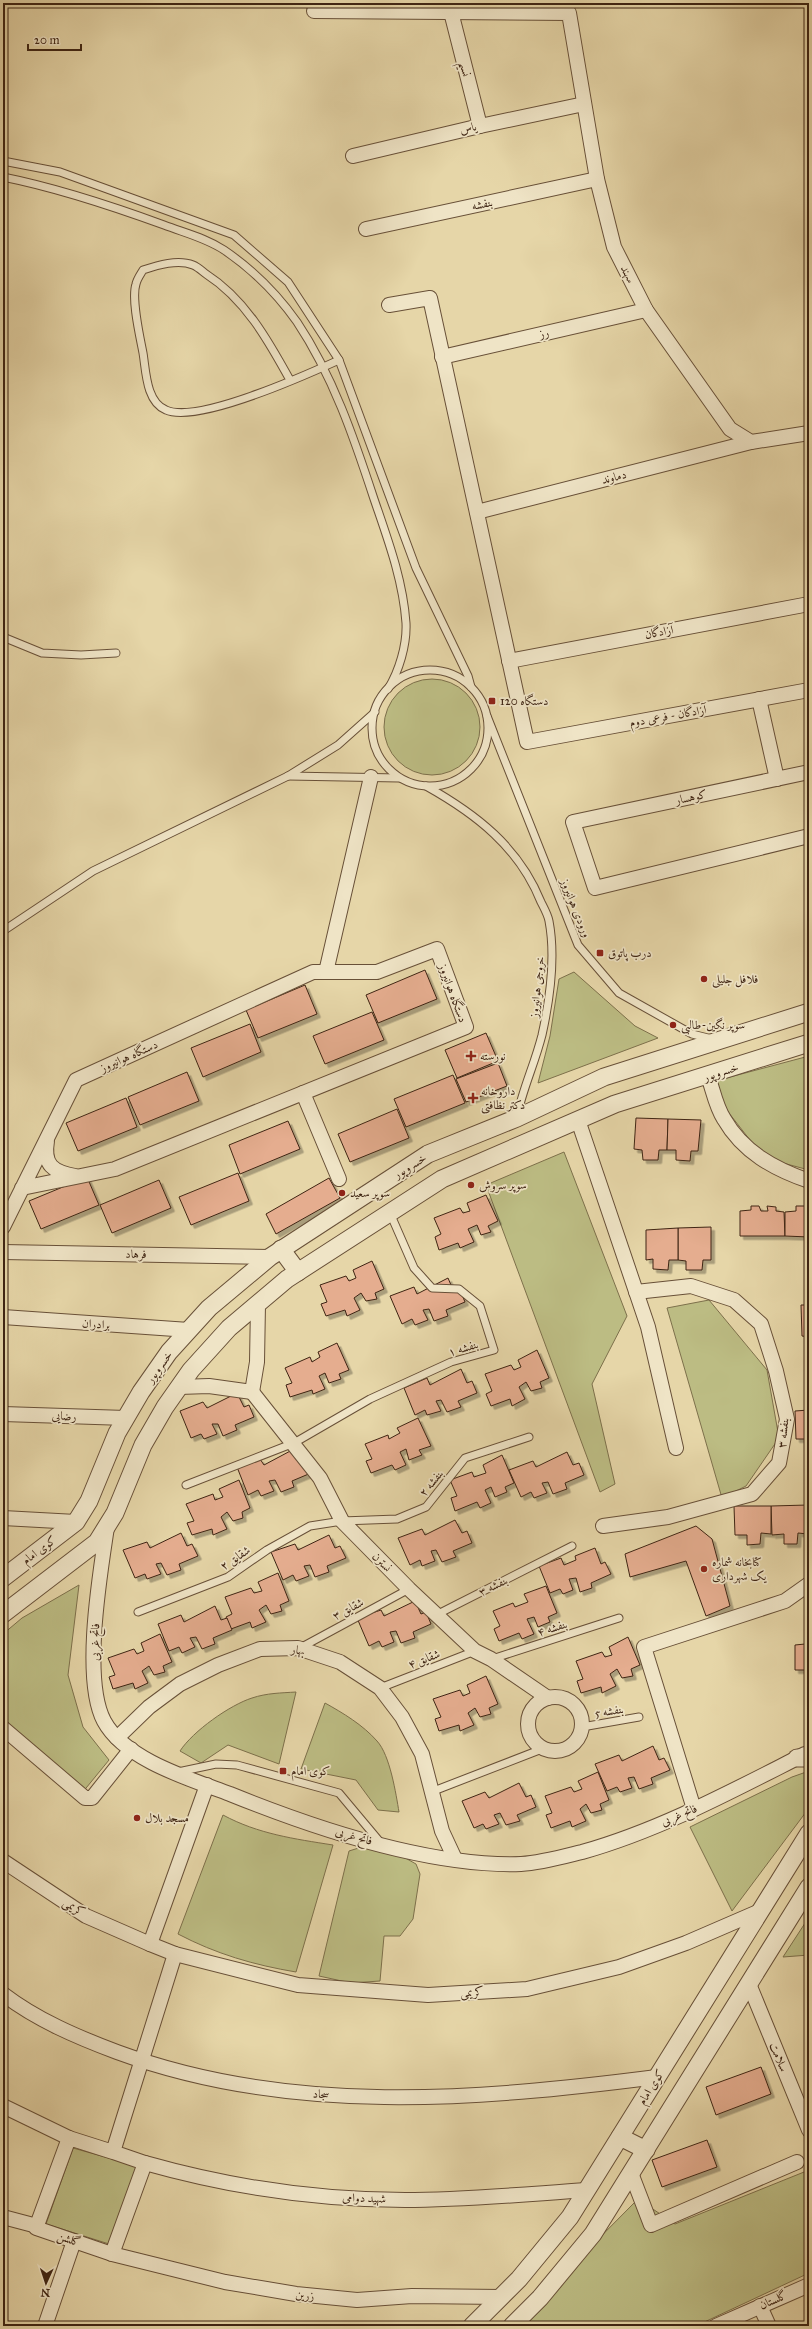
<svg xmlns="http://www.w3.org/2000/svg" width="812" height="2329" viewBox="0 0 812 2329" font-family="'IM FELL Great Primer',Amiri,serif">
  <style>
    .green { fill: #bcbc83; stroke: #7d704b }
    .building { fill: #e5ad8f; stroke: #3e2413; filter: url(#shadow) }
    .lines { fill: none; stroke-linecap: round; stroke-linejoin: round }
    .service-casing { stroke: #685038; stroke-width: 9 }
    .minor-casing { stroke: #685038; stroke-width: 16 }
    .tertiary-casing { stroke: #685038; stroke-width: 19 }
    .service { stroke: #efe4c6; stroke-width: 7 }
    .minor { stroke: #efe4c6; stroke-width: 14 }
    .tertiary { stroke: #efe4c6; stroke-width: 17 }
    .poi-dot { fill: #8f2418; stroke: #efe4c6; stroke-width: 1.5 }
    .labels { text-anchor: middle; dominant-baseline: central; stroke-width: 3.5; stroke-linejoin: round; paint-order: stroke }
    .street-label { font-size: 12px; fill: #3e2413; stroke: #efe4c6 }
    .poi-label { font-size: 12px; fill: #3e2413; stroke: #efe4c6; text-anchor: start }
  </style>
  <defs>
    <filter id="shadow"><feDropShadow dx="3.5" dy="3.5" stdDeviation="0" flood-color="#0004"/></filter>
  </defs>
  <rect width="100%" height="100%" fill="#e6d6a8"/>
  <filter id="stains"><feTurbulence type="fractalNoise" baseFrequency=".005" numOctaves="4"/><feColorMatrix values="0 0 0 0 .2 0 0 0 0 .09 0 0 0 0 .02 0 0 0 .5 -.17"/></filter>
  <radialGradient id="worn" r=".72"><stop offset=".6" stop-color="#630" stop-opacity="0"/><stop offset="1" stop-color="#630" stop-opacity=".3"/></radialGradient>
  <g class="green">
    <circle cx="432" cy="727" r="48"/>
    <path d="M574,972L635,1026L658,1038L538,1083L550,1036L559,979Z"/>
    <path d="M809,1056V1170L764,1158L725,1108L715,1081Z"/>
    <path d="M564,1152L627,1316L592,1384L615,1484L600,1492L486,1185Z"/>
    <path d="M709,1300L767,1370L779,1438L746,1486L722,1498L667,1308Z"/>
    <path d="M79,1585L68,1675L83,1727L109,1760L82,1793L3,1723V1634L22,1618Z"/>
    <path d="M296,1692L279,1764L228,1745L201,1763L180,1751C193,1731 230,1705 252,1698C267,1693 281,1693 296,1692Z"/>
    <path d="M325,1703C343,1713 363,1725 377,1741C390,1755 396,1794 399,1812L378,1810L356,1780L301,1769Z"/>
    <path d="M809,1771V1808L732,1911L690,1827L792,1777Z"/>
    <path d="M223,1815C258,1834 295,1839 333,1845L296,1972C254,1965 216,1954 178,1934Z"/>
    <path d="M365,1846L400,1855L416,1864L420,1874L413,1919L400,1936H384L380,1981L351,1983L319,1976L349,1851Z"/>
    <path d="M809,1917V1955L783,1957Z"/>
    <path d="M73,2148L137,2166L109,2244L46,2224Z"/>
    <path d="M809,2170V2273L696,2326H512L638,2199L675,2224Z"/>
  </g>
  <g class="building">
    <path d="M425,970L437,999L378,1023L366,995Z"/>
    <path d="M305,985L317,1014L258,1038L246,1010Z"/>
    <path d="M372,1012L384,1040L325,1064L313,1036Z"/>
    <path d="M250,1024L261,1052L203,1077L191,1048Z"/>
    <path d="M486,1033L498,1061L457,1078L445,1050Z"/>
    <path d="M498,1063L507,1086L466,1102L456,1079Z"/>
    <path d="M187,1072L199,1101L140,1125L128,1097Z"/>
    <path d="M453,1075L465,1103L406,1127L394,1099Z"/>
    <path d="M126,1098L137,1127L78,1151L66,1123Z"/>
    <path d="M397,1109L409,1138L350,1162L338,1134Z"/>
    <path d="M636,1118L668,1119L667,1150H659L658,1160H643L642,1150L634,1149Z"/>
    <path d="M668,1119L701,1120L698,1151H691L690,1161L676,1160V1150H667Z"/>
    <path d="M288,1121L300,1149L240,1174L229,1145Z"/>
    <path d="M238,1173L249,1201L191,1225L179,1197Z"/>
    <path d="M87,1177L99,1205L41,1229L29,1201Z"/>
    <path d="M329,1178L340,1198L276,1234L266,1214Z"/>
    <path d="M159,1180L171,1208L112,1233L100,1205Z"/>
    <path d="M486,1195L498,1221L488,1226L491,1232L481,1235L477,1225L468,1229L474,1242L460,1248L458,1243L439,1250L435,1237L441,1234L434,1218L460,1208L463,1213L470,1211L467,1203Z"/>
    <path d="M751,1206H759L761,1211H768L767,1206L776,1207V1211L784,1212L785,1236H740V1211L751,1210Z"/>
    <path d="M796,1206H805L806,1211H809V1237L785,1236V1212L796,1211Z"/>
    <path d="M711,1227V1260H703L702,1270H686V1261L678,1260V1228Z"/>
    <path d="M678,1228V1260H669L668,1270L653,1269V1259L646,1260V1230Z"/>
    <path d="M372,1261L384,1289L375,1293L377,1299L366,1301L361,1293L354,1298L360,1310L347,1316L345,1310L326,1316L321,1304L327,1302L320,1285L346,1276L349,1281L356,1278L353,1270Z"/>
    <path d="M448,1278L454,1292L460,1290L465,1302L446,1310L448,1316L434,1321L429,1309L423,1310L428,1320L415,1325L412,1319L402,1324L390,1296L414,1287L417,1294Z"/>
    <path d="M801,1305H809V1337L802,1336Z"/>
    <path d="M337,1343L349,1370L339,1374L341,1379L329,1383L325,1373L319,1376L325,1389L313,1394L312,1390L290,1397L286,1385L292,1383L285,1368L310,1357L312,1362L320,1357L318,1352Z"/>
    <path d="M537,1350L549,1378L540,1382L542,1388L531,1391L526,1382L519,1387L525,1399L512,1406L510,1399L491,1406L486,1394L492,1391L485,1374L511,1365L514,1370L521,1367L518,1360Z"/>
    <path d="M461,1369L467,1383L472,1381L477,1393L458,1401L461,1407L447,1412L441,1400L436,1401L441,1411L427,1415L425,1410L415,1415L404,1388L427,1378L430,1385Z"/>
    <path d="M237,1393L244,1407L249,1405L254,1417L235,1425L237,1430L223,1436L218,1424H212L217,1434L204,1439L201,1434L191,1438L180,1411L203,1402L207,1408Z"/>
    <path d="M809,1410V1449H807V1439H796L795,1411Z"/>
    <path d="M418,1418L431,1446L419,1450L422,1455L409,1460L406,1449L400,1452L406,1465L395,1470L392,1465L371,1473L366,1461L372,1459L365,1444L388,1435L389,1439L400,1433L397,1428Z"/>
    <path d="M294,1449L311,1473L292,1481L294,1487L281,1492L275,1480L269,1481L274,1491L261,1496L258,1490L248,1495L237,1467L260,1459L264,1465Z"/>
    <path d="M567,1452L573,1465L579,1463L584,1475L565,1483L567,1489L553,1494L548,1482L542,1483L547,1493L534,1498L531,1492L521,1497L509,1470L533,1461L536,1467Z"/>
    <path d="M502,1455L514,1483L505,1487L507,1492L495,1497L491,1487L485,1490L491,1503L480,1508L477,1502L455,1511L451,1498L457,1496L450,1480L472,1472L474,1477L486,1473L483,1465Z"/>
    <path d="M239,1480L250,1508L242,1512L243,1518L233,1521L227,1512L221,1517L227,1529L213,1535L212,1529L192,1535L187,1523L194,1521L186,1504L213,1494L215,1500L223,1497L219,1489Z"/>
    <path d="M808,1505V1534L798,1533L797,1544H784V1534L772,1535L771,1506Z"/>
    <path d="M734,1506H771V1534L761,1533L760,1544L747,1545V1535H735Z"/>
    <path d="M455,1520L462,1533L467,1531L472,1543L453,1551L456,1557L442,1562L436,1550L431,1551L435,1561L422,1566L420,1560L410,1565L398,1538L422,1529L425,1535Z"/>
    <path d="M696,1526L712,1539L730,1606L706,1616L686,1561L630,1577L625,1554Z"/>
    <path d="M181,1533L187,1546L192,1544L198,1556L179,1564L181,1570L167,1575L161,1563L156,1564L161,1574L147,1579L145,1574L135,1578L123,1550L147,1542L150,1548Z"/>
    <path d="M329,1535L335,1548L340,1546L346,1558L327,1566L329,1572L315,1577L310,1565L304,1566L309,1576L296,1581L293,1575L283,1580L271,1552L295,1544L298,1550Z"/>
    <path d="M595,1548L601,1564L605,1562L611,1574L591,1583L592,1588L580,1592L576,1578L569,1579L573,1590L563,1594L560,1589L550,1593L539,1566L561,1558L564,1565L576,1560L575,1556Z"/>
    <path d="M278,1573L289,1601L280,1605L282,1611L271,1614L266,1605L259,1610L266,1622L252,1628L250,1622L231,1629L226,1617L232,1614L225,1597L251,1588L254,1593L262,1591L258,1582Z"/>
    <path d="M546,1586L557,1613L548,1617L550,1622L538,1627L534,1617L527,1619L534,1634L522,1639L519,1633L499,1641L494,1629L500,1626L493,1611L513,1603L515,1607L528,1602L524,1594Z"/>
    <path d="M415,1601L421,1614L426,1612L431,1624L413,1632L415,1638L401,1643L396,1631L390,1632L394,1642L382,1647L379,1641L369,1646L357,1618L381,1610L384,1616Z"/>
    <path d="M215,1606L221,1620L227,1618L232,1630L213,1638L215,1644L202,1649L196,1637L190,1638L195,1647L182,1653L179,1647L169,1651L158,1624L181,1615L184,1622Z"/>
    <path d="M160,1634L172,1662L163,1666L165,1672L154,1675L149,1666L142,1671L148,1683L135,1689L133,1683L113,1689L109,1677L115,1675L108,1658L134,1649L137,1654L144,1651L141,1643Z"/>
    <path d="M628,1637L640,1665L631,1669L633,1676L622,1678L617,1669L610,1674L616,1686L602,1693L601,1687L581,1693L577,1681L583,1679L576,1661L602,1652L605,1657L612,1655L609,1647Z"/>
    <path d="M806,1640H809V1670H795V1645L805,1644Z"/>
    <path d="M486,1676L498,1704L489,1708L491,1714L480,1717L475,1708L468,1713L474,1725L460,1731L459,1725L439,1731L435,1719L441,1717L433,1699L460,1690L463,1696L470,1693L467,1685Z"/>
    <path d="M653,1746L659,1760L664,1758L670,1770L651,1778L653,1784L639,1789L634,1777L628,1778L632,1788L620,1792L617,1787L607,1791L595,1764L619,1755L622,1761Z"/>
    <path d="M598,1772L609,1800L600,1804L602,1810L591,1813L586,1804L580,1809L586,1821L572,1827L570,1821L551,1828L546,1815L552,1813L545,1796L571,1787L574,1792L582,1789L578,1781Z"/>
    <path d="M519,1783L526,1797L531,1795L536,1807L517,1815L520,1821L506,1825L500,1813L494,1815L499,1824L486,1829L483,1824L474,1828L462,1801L485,1792L489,1798Z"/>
    <path d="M761,2067L771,2094L716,2115L706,2087Z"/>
    <path d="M707,2140L717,2167L662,2187L652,2160Z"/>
  </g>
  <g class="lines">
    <g class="service-casing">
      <g id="service">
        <path d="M3,161L60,172L234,235L288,282L339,360L416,568L468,676L471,687"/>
        <path d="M3,177C58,188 112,206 164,225C185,233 206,238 224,250C252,269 278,295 297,322C333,376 354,438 374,499C388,540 403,580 406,623C407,645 399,671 388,689"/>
        <path d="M290,380C268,340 245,299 206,274C202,271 198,267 193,265C178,259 158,265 143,270C140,275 137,279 136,284C131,299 140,337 143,353C146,371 146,402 166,410C197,424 306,375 339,360"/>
        <path d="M3,637L42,653L81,655L116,653"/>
        <circle cx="430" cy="728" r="58"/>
        <path d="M487,716L578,945L619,993L692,1034L712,1039"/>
        <path d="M288,776L399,778"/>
        <path d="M426,786C476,814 519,847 541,902C544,908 548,915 549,921C556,958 550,999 542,1035C535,1063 523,1088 517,1116"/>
        <path d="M3,931L93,871L288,776L338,745L375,712"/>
        <path d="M186,1485L294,1443L370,1399L451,1362L494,1350L480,1306L459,1289L432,1288L414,1268L390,1213"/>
        <path d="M138,1612L228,1577L267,1550L310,1526L342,1521L397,1519L426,1507L465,1458L529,1437"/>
        <path d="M436,1615L572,1546"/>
        <path d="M300,1648L409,1589"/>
        <path d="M492,1659L619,1618"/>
        <path d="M380,1688L475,1651"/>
        <path d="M582,1727L639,1717"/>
        <path d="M178,1772L216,1764L237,1765L339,1793L380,1842"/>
        <path d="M431,1792L542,1749"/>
      </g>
    </g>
    <g class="minor-casing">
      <g id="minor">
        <path d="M314,11L569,13L597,179L614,247L646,310L730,429L751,442L809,433"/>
        <path d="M451,12L480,126"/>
        <path d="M353,156L480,126L584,104"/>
        <path d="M366,229L597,179"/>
        <path d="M389,305L430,298L527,742L809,690"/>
        <path d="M442,357L646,310"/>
        <path d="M477,512L751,442"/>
        <path d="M509,661L809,604"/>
        <path d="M759,699L777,779"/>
        <path d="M809,772L573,822L595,888L809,836"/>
        <path d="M326,972L371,777"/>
        <path d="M708,1076C713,1090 716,1107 724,1119C743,1152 774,1169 809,1181"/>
        <path d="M303,1093L339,1179"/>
        <path d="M578,1120L648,1327L676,1448"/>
        <path d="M47,1141C43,1165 53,1172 75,1176"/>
        <path d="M3,1227L76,1080L313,972H377L437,949L466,1027L115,1169L22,1188"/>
        <path d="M3,1252L270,1257"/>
        <path d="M3,1317L189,1330"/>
        <path d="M179,1387L209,1386L252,1392L257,1362L258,1304"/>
        <path d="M252,1392L320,1478L342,1521L409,1589L475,1651L491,1659L548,1698"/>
        <path d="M3,1414L126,1418"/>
        <path d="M3,1518L76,1522"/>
        <path d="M603,1526L668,1517L752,1494L779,1463L787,1419L776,1371L761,1324L734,1300L691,1286L636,1292"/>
        <path d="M107,1527C100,1574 82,1679 104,1721C125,1760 190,1779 230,1794C314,1828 430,1867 521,1864C541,1863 562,1857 582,1852C660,1830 732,1791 805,1754"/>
        <circle cx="555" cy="1724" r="27"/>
        <path d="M3,1728L85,1798H92L131,1749"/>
        <path d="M117,1738L149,1707L180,1684L218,1665L260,1649L298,1648L340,1662L380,1688L402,1717L422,1754L442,1831L455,1859"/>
        <path d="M207,1785L150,1944L175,1954L298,1985L428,1995L527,1989L619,1967L686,1943L760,1911"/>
        <path d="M694,1809L644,1647L785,1601L809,1584"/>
        <path d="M3,1861L86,1916L150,1944"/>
        <path d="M749,1984L809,2130"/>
        <path d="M3,1994C37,2020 77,2037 117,2052C291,2116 477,2100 657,2077"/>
        <path d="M3,2106L69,2138"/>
        <path d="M113,2152L145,2163L112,2254L36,2228L69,2138L113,2152L175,1954"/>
        <path d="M145,2163C230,2187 316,2200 405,2200C466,2200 527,2194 587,2190"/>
        <path d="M631,2173L651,2225L797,2162"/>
        <path d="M3,2217L37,2226"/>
        <path d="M112,2254L225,2282L296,2294L357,2300L412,2296L502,2297"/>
        <path d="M760,2306L769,2326"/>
        <path d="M45,2326L74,2241"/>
        <path d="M716,2326L809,2285"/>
      </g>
    </g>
    <g class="tertiary-casing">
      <g id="tertiary">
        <path d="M281,1249L298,1272"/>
        <path d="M3,1578L76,1522L89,1501L117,1433L141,1392L169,1352L209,1308L270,1257L428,1154L517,1118L604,1077L809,1012"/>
        <path d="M3,1614L97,1542L115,1513L143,1445L165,1407L191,1370L229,1328L287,1279L442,1179L615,1104L809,1043"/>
        <path d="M797,1758H809"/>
        <path d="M620,2137L646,2150"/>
        <path d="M472,2326L519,2279L570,2217L809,1833"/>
        <path d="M512,2326L540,2298L593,2234L809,1887"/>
      </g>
    </g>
    <use href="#service" class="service"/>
    <use href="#minor" class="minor"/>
    <use href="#tertiary" class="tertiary"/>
  </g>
  <g class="poi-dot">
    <rect x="488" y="697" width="8" height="8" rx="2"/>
    <rect x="596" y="949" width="8" height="8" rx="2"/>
    <circle cx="704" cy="979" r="4"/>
    <circle cx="673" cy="1025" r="4"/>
    <path d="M469 1050h4v4h4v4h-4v4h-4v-4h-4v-4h4z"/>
    <path d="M471 1092h4v4h4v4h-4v4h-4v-4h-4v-4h4z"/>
    <circle cx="471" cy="1185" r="4"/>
    <circle cx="342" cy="1193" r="4"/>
    <circle cx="704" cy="1569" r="4"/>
    <rect x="279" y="1767" width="8" height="8" rx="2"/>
    <circle cx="137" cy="1818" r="4"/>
  </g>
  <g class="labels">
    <g class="street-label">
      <text transform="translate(465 69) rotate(76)">نسیم</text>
      <text transform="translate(468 128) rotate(-13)">یاس</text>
      <text transform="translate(482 204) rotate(-12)">بنفشه</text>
      <text transform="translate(628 274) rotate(63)">سهند</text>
      <text transform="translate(544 333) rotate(-13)">رز</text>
      <text transform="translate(614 477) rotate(-14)">دماوند</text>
      <text transform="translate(659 632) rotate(-11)">آزادگان</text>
      <text transform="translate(668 716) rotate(-10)">آزادگان - فرعی دوم</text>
      <text transform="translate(691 797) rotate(-12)">کوهسار</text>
      <text transform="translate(576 908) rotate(68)">ورودی هوانیروز</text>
      <text transform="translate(537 987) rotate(-84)">خروجی هوانیروز</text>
      <text transform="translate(453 993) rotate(70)">دستگاه هوانیروز</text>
      <text transform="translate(129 1056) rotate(-24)">دستگاه هوانیروز</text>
      <text transform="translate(721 1072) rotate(-18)">خسروپور</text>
      <text transform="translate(410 1166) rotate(-32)">خسروپور</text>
      <text transform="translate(136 1254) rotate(1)">فرهاد</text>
      <text transform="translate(96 1324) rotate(4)">برادران</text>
      <text transform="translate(463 1348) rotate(-17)">بنفشه ۱</text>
      <text transform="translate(159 1367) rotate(-54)">خسروپور</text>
      <text transform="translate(64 1416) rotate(2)">رضایی</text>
      <text transform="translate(783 1433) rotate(-84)">بنفشه ۳</text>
      <text transform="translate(431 1483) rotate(-51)">بنفشه ۲</text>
      <text transform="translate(39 1550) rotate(-37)">کوی امام</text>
      <text transform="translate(235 1558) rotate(-34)">شقایق ۲</text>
      <text transform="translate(382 1562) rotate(46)">نسترن</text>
      <text transform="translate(493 1586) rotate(-27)">بنفشه ۳</text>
      <text transform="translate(348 1609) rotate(-28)">شقایق ۳</text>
      <text transform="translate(552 1628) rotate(-18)">بنفشه ۴</text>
      <text transform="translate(95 1642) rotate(-89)">فاتح غربی</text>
      <text transform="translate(298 1650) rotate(9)">بهار</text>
      <text transform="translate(424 1659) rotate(-21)">شقایق ۴</text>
      <text transform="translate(609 1711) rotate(-9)">بنفشه 5</text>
      <text transform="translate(679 1815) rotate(-23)">فاتح غربی</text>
      <text transform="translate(354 1836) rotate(16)">فاتح غربی</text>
      <text transform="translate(74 1907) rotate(32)">کریمی</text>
      <text transform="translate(472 1992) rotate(-3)">کریمی</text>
      <text transform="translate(779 2057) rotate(68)">سلامت</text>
      <text transform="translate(651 2087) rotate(-58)">کوی امام</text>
      <text transform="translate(321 2094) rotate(4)">سجاد</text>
      <text transform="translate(364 2198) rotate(2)">شهید دوامی</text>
      <text transform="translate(69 2239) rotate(19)">گلشن</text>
      <text transform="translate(305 2295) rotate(6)">زرین</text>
      <text transform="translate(773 2300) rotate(-24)">گلستان</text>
    </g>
    <g class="poi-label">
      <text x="500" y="701">120 دستگاه</text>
      <text x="608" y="953">درب پاتوق</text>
      <text x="712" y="979">فلافل جلیلی</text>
      <text x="681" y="1025">سوپر نگین-طالبی</text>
      <text x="480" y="1056">نورسته</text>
      <text x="481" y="1091">داروخانه<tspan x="481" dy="14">دکتر نظافتی</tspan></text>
      <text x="479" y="1185">سوپر سروش</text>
      <text x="350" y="1193">سوپر سعید</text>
      <text x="712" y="1562">کتابخانه شماره<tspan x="712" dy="14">یک شهرداری</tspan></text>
      <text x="291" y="1771">کوی امام</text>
      <text x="145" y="1818">مسجد بلال</text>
    </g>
  </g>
  <rect width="812" height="2329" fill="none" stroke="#e6d6a8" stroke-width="16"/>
  <rect x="4" y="4" width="804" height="2321" fill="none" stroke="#3e2413" stroke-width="2"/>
  <rect x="8" y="8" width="796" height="2313" fill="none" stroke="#3e2413"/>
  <g transform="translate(46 2283) rotate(183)" stroke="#efe4c6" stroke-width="3" paint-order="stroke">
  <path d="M0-3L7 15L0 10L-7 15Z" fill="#3e2413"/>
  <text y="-6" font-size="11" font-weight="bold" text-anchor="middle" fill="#3e2413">N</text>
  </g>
  <path d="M28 44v6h53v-6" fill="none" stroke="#3e2413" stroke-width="2"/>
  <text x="34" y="44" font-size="12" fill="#3e2413" stroke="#efe4c6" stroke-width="3" paint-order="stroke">20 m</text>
  <rect width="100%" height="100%" filter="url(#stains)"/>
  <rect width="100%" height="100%" fill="url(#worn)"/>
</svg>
